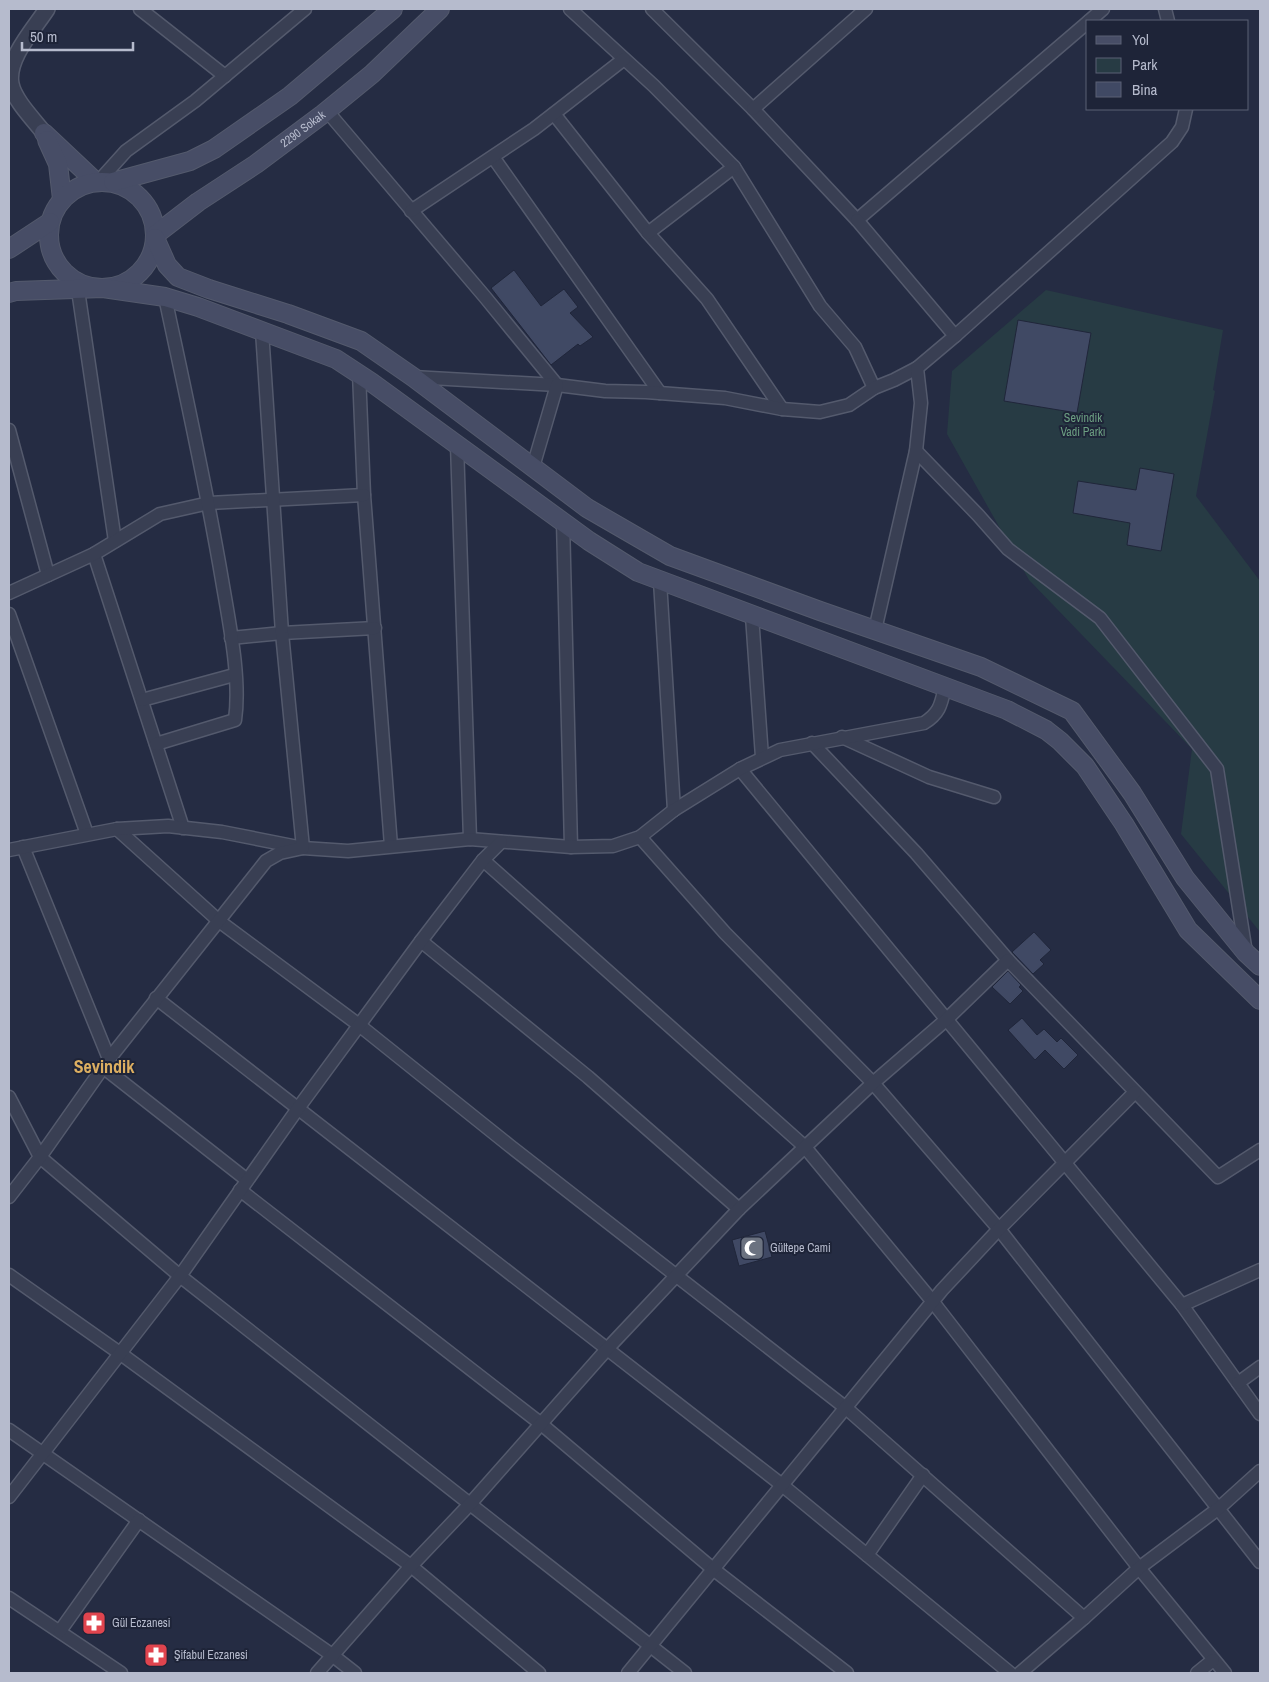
<svg xmlns="http://www.w3.org/2000/svg" width="1269" height="1682" viewBox="0 0 1269 1682" font-family="'Archivo Narrow',sans-serif">
  <style>
    .green { fill: #273b44 }
    .building { fill: #404964; stroke: #20263a }
    .lines { fill: none; stroke-linecap: round; stroke-linejoin: round }
    .minor-casing { stroke: #545a6d; stroke-width: 15 }
    .tertiary-casing { stroke: #545a6d; stroke-width: 18 }
    .secondary-casing { stroke: #545a6d; stroke-width: 20 }
    .minor { stroke: #393f53; stroke-width: 12 }
    .tertiary { stroke: #393f53; stroke-width: 15 }
    .secondary { stroke: #474d66; stroke-width: 18 }
    .labels { text-anchor: middle; dominant-baseline: central; stroke-width: 4; stroke-linejoin: round; paint-order: stroke }
    .street-label { font-size: 12px; fill: #b6bbcd; stroke: #1e2438 }
    .park-label { font-size: 12px; fill: #6c9f82; stroke: #1e2438 }
    .poi-label { font-size: 12px; fill: #b6bbcd; stroke: #1e2438; text-anchor: start }
    .district-label { font-size: 18px; font-weight: bold; fill: #ddaf61; stroke: #1e2438 }
  </style>
  <rect width="100%" height="100%" fill="#252c43"/>
  <path class="green" d="M1046,290L1223,330L1213,390L1215,391L1196,496L1260,581V932L1181,834L1192,749L1029,580L947,434L952,371Z"/>
  <g class="building">
    <path d="M514,270L541,306L564,289L578,307L570,313L593,337L580,346L578,344L551,365L491,288Z"/>
    <path d="M1018,320L1091,333L1077,413L1004,401Z"/>
    <path d="M1140,468L1174,474L1161,551L1127,545L1130,523L1073,513L1078,481L1136,490Z"/>
    <path d="M1034,932L1051,950L1040,960L1044,964L1033,974L1012,952Z"/>
    <path d="M1008,971L1021,985L1019,987L1023,991L1010,1004L992,987Z"/>
    <path d="M1022,1018L1037,1035L1044,1029L1057,1042L1061,1038L1078,1055L1064,1069L1045,1050L1035,1060L1008,1030Z"/>
    <path d="M765,1231L772,1257L739,1266L732,1240Z"/>
  </g>
  <g class="lines">
    <g class="minor-casing">
      <g id="minor">
        <path d="M140,9L225,76"/>
        <path d="M570,9L654,86L734,167L820,306L855,347L874,388"/>
        <path d="M652,9L753,109L857,220L1088,22"/>
        <path d="M1165,9L1168,21"/>
        <path d="M1089,21L1103,9"/>
        <path d="M753,109L866,9"/>
        <path d="M327,111L485,297L557,385"/>
        <path d="M554,114L648,233L707,299L782,409"/>
        <path d="M493,157L660,393"/>
        <path d="M99,181L126,151L195,101L305,9"/>
        <path d="M411,211L534,129L624,59"/>
        <path d="M857,220L955,336"/>
        <path d="M648,233L734,167"/>
        <path d="M78,290L115,541"/>
        <path d="M359,373L364,495L391,846"/>
        <path d="M413,377L557,385L605,391L646,392L725,398L782,409L820,412L849,405L874,388L894,380L917,368L955,336L1172,142L1182,127L1186,109"/>
        <path d="M9,430L48,575"/>
        <path d="M457,444L470,839"/>
        <path d="M916,451L978,515L1008,549L1100,618L1217,769L1246,953"/>
        <path d="M533,467L557,385"/>
        <path d="M563,521L571,847"/>
        <path d="M94,554L183,828"/>
        <path d="M660,581L674,810"/>
        <path d="M9,593L94,554L160,514L209,503L364,495"/>
        <path d="M9,614L87,834"/>
        <path d="M752,616L762,757"/>
        <path d="M875,630L916,451L921,403L917,368"/>
        <path d="M231,638L282,633L375,628"/>
        <path d="M142,700L234,675"/>
        <path d="M842,737L929,777L994,797"/>
        <path d="M812,743L916,853L1008,960L1218,1177L1260,1150"/>
        <path d="M156,744L235,720C241,678 229,622 222,580C206,485 185,391 165,297"/>
        <path d="M740,769L1182,1305L1260,1414"/>
        <path d="M117,829L219,921L359,1025L510,1146L846,1408L1084,1618"/>
        <path d="M640,837L725,933L873,1083L999,1229L1260,1562"/>
        <path d="M23,847L109,1059"/>
        <path d="M9,850L117,829L168,826L222,832L303,848L348,851L470,839L571,847L613,846L640,837L674,810L740,769L780,750L924,723C940,713 941,704 945,687"/>
        <path d="M483,860L804,1146L933,1302L1139,1568L1225,1673"/>
        <path d="M421,941L588,1077L739,1209"/>
        <path d="M156,998L782,1485L1010,1673"/>
        <path d="M103,1067L247,1180"/>
        <path d="M9,1097L40,1157L180,1276L685,1673"/>
        <path d="M240,1190L540,1423L713,1569L847,1673"/>
        <path d="M9,1197L40,1157L109,1059L266,861L280,853L303,848L282,633L262,331"/>
        <path d="M9,1275L121,1354L411,1566L539,1673"/>
        <path d="M1182,1305L1260,1270"/>
        <path d="M1238,1383L1260,1367"/>
        <path d="M9,1430L332,1655L355,1673"/>
        <path d="M9,1497L180,1276L299,1107L421,941L483,860L501,842"/>
        <path d="M867,1555L923,1475"/>
        <path d="M9,1598L121,1673"/>
        <path d="M60,1631L139,1520"/>
        <path d="M317,1673L411,1566L470,1504L608,1348L739,1209L873,1083L947,1019L1008,960"/>
        <path d="M628,1673L942,1290L999,1229L1135,1092"/>
        <path d="M1020,1673L1084,1618L1139,1568L1219,1508L1260,1471"/>
        <path d="M1197,1673L1213,1660"/>
      </g>
    </g>
    <g class="tertiary-casing">
      <path id="tertiary" d="M44,133C34,120 14,100 11,84C6,59 34,29 47,9"/>
    </g>
    <g class="secondary-casing">
      <g id="secondary">
        <path d="M44,133L95,181"/>
        <path d="M47,140L58,164L62,199"/>
        <circle cx="102" cy="235" r="53"/>
        <path d="M113,182L190,161L214,149L290,96L393,9"/>
        <path id="s1" d="M155,235L198,202L256,164L323,114L372,74L440,9"/>
        <path d="M155,238L167,265L178,277L209,289L288,314L361,341L413,377L587,508L670,556L820,611L981,667L1072,711L1132,793L1185,878L1246,953L1260,966"/>
        <path d="M9,249L50,222"/>
        <path d="M9,293L16,291L103,288L165,297L198,307L336,359L371,382L589,541L638,572L1007,710L1046,730L1060,741L1085,766L1124,824L1188,930L1260,1000"/>
      </g>
    </g>
    <use href="#minor" class="minor"/>
    <use href="#tertiary" class="tertiary"/>
    <use href="#secondary" class="secondary"/>
  </g>
  <defs>
    <g id="mosque-square" transform="scale(1.25)"><rect x="-9" y="-9" width="18" height="18" rx="4" fill="#6b7280" stroke="#1e2438"/><path d="M3.5-4.9A6 6 0 1 0 3.5 4.9A5 5 0 1 1 3.5-4.9Z" fill="#fff"/></g>
    <g id="pharmacy-square" transform="scale(1.25)"><rect x="-9" y="-9" width="18" height="18" rx="4" fill="#e0444e" stroke="#1e2438"/><path d="M-2-6h4v4h4v4h-4v4h-4v-4h-4v-4h4Z" fill="#fff"/></g>
  </defs>
  <g fill-rule="evenodd">
    <use href="#mosque-square" x="752" y="1248"/>
    <use href="#pharmacy-square" x="94" y="1623"/>
    <use href="#pharmacy-square" x="156" y="1655"/>
  </g>
  <g class="labels">
    <g class="street-label">
      <text stroke="none"><textPath href="#s1" startOffset="182">2290 Sokak</textPath></text>
    </g>
    <g class="park-label">
      <text x="1083" y="418">Sevindik<tspan x="1083" dy="14">Vadi Parkı</tspan></text>
    </g>
    <g class="poi-label">
      <text x="770" y="1248">Gültepe Cami</text>
      <text x="112" y="1623">Gül Eczanesi</text>
      <text x="174" y="1655">Şifabul Eczanesi</text>
    </g>
    <g class="district-label">
      <text x="104" y="1066">Sevindik</text>
    </g>
  </g>
  <rect width="1269" height="1682" fill="none" stroke="#b6bbcd" stroke-width="20"/>
  <rect x="1086" y="20" width="162" height="90" fill="#1e2438" stroke="#5b6074"/>
  <rect x="1096" y="36" width="25" height="8" fill="#474d66" stroke="#5b6074"/>
  <text x="1132" y="45" font-size="15" fill="#b6bbcd">Yol</text>
  <rect x="1096" y="58" width="25" height="15" fill="#273b44" stroke="#5b6074"/>
  <text x="1132" y="70" font-size="15" fill="#b6bbcd">Park</text>
  <rect x="1096" y="82" width="25" height="15" fill="#404964" stroke="#5b6074"/>
  <text x="1132" y="95" font-size="15" fill="#b6bbcd">Bina</text>
  <path d="M22 42v8h111v-8" fill="none" stroke="#b6bbcd" stroke-width="2.5"/>
  <text x="30" y="42" font-size="15" fill="#b6bbcd" stroke="#1e2438" stroke-width="4" paint-order="stroke">50 m</text>
</svg>
